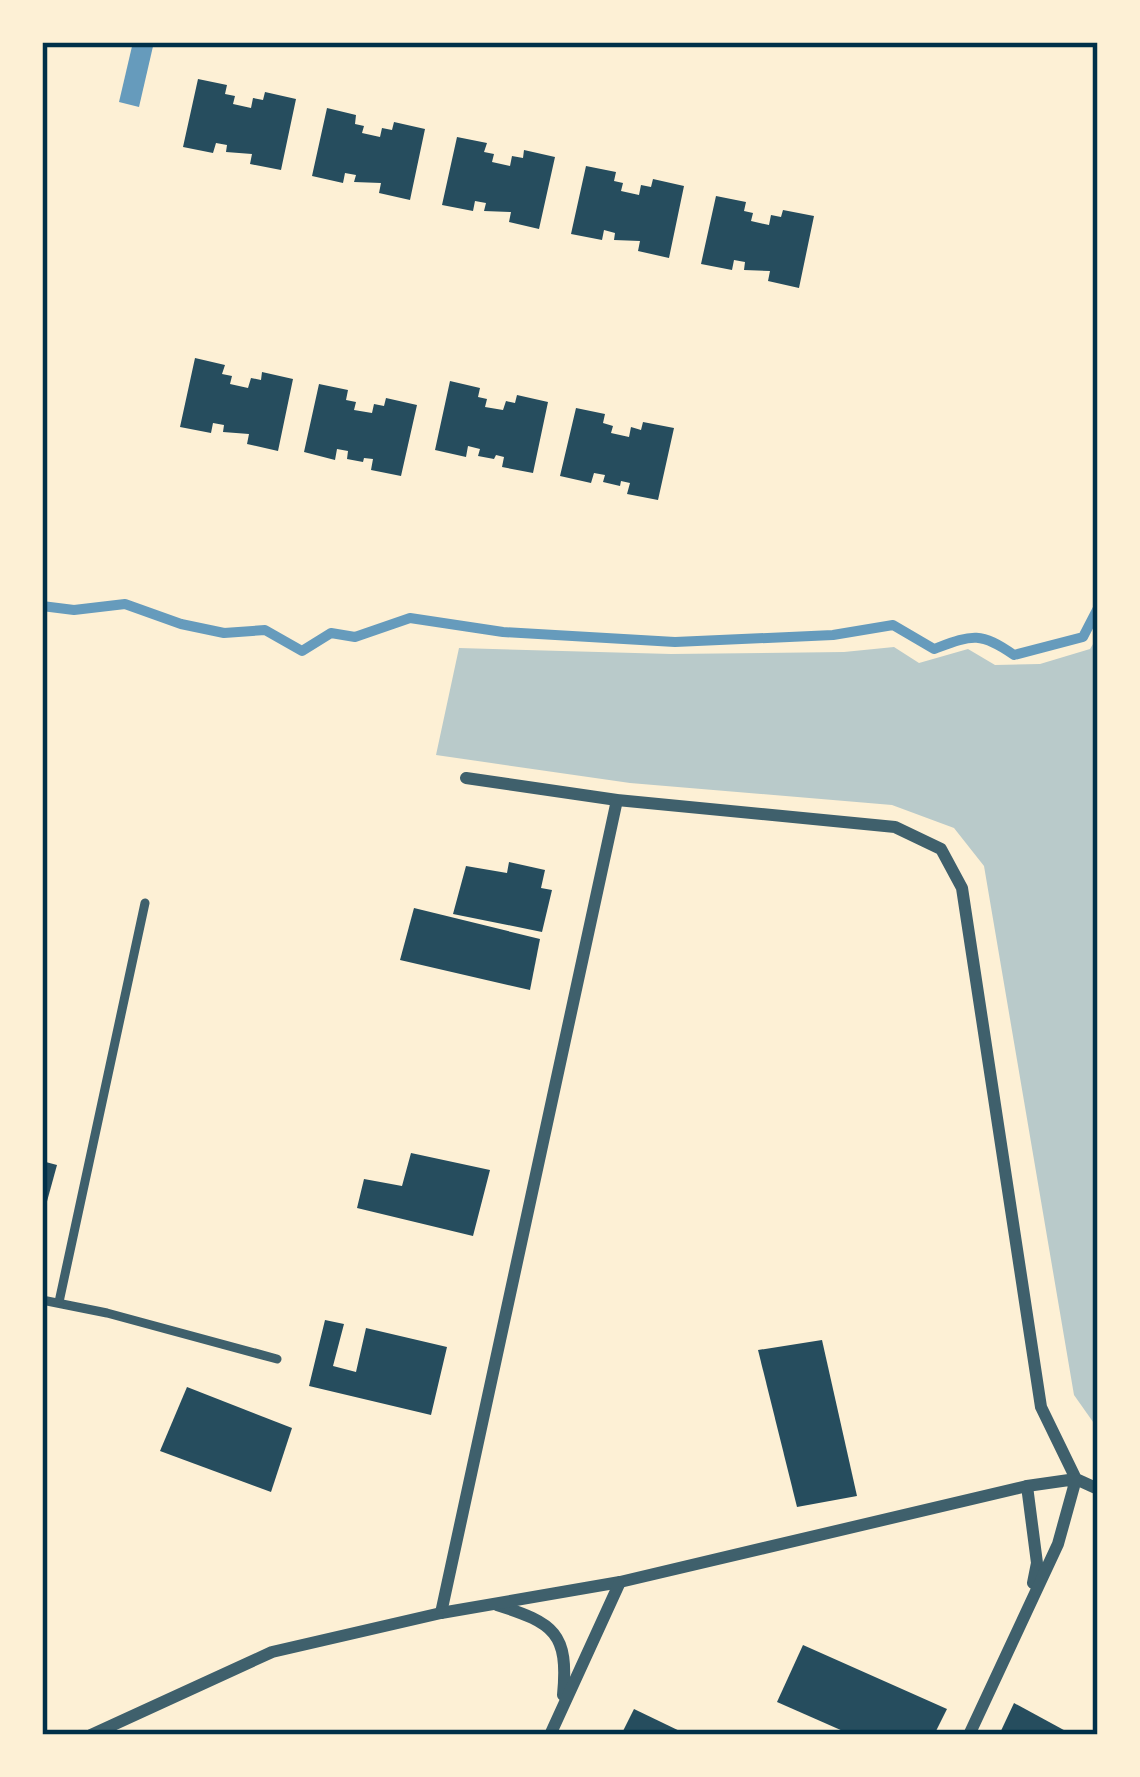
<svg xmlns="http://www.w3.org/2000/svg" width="1140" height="1777" viewBox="0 0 1140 1777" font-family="Barlow,sans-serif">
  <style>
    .green { fill: #b9caca }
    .water { fill: #669bbc }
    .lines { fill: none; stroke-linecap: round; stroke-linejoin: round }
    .stream { stroke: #669bbc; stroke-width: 10 }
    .building { fill: #264d5e }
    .service { stroke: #3f606c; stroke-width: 9 }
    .minor { stroke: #3f606c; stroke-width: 12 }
    .neatline { fill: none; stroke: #003049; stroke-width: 4.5 }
  </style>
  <rect width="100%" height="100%" fill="#fdf0d5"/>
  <path class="green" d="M1098,636V1429L1074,1395L984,866L954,828L892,805L630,783L436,755L459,648L671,654L844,652L894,647L919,663L968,649L995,665L1040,664L1090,649Z"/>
  <path class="water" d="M133,42H154L139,107L119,102Z"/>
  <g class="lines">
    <path class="stream" d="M42,606L74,610L125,604L181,624L224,633L265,630L302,651L331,633L355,637L410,618L503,632L675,642L833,635L893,625L934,649C972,635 980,631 1014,655L1083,637L1098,608"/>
  </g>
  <g class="building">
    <path d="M198,79L227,85L225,94L235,96L233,104L251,108L253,98L263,100L265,92L296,99L281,170L250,164L252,154L226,152L227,145L216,143L213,153L183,147Z"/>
    <path d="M327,108L356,115L355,124L364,126L362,133L380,137L382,128L392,130L394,122L425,129L410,200L379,193L381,183L354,182L356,175L345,173L343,183L312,176Z"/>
    <path d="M457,137L487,143L484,152L494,154L492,162L510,166L512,156L523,158L524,150L555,157L539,229L509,222L511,212L484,211L486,203L475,201L473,211L442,205Z"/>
    <path d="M586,166L616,172L614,181L623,183L621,191L639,195L641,185L651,187L653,179L684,186L669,258L638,251L640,241L614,240L615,233L604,230L602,240L571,234Z"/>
    <path d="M716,196L746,202L744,211L753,213L751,221L769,225L771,215L781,217L783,210L814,216L799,288L768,281L770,271L744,270L745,262L734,260L732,270L701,264Z"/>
    <path d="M195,358L225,365L222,374L232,376L230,384L248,388L251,378L261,380L262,372L293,379L278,451L247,444L249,434L223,432L224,425L213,423L211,433L180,427Z"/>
    <path d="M450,381L480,388L478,397L487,399L485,407L503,410L506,401L515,403L517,395L548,402L533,473L502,467L504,457L496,455L494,459L478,456L480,449L468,446L466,457L435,450Z"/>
    <path d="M319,384L348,390L346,400L356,402L354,410L372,413L374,404L384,406L386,398L417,405L401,476L371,470L373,459L364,458L363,462L347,459L348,451L337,449L335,460L304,452Z"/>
    <path d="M576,408L605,414L603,423L613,426L611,433L629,437L631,427L641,430L643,422L674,428L658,500L627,494L630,483L621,481L620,486L603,482L605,475L594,473L591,483L560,476Z"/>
    <path d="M509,862L545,870L541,888L552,890L542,932L453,914L466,866L507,873Z"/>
    <path d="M414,908L540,939L530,990L400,960Z"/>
    <path d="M411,1153L490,1170L473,1236L357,1208L364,1179L402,1186Z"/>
    <path d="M42,1161L57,1165L43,1216H42Z"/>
    <path d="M325,1320L344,1324L333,1366L356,1372L366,1328L447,1347L431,1415L309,1386Z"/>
    <path d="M822,1340L857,1496L797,1507L758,1350Z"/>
    <path d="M187,1387L292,1428L271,1492L160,1451Z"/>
    <path d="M803,1645L947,1709L934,1735H852L777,1702Z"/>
    <path d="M1014,1703L1073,1735H999Z"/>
    <path d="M634,1709L688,1735H621Z"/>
  </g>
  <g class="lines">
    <g class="service">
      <path d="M42,1300L107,1313L277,1359"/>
      <path d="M59,1302L145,903"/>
    </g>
    <g class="minor">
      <path d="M466,778L617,800L895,827L941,849L962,888L1041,1407L1076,1479L1098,1489"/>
      <path d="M1027,1486L1037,1563L1033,1583"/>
      <path d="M497,1605C554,1623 569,1633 563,1695"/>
      <path d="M441,1613L617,800"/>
      <path d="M91,1735L272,1652L441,1613L620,1582L1027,1486L1076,1479L1058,1544L969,1735"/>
      <path d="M550,1735L620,1582"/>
    </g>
  </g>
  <rect width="1140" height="1777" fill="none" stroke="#fdf0d5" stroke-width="90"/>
  <rect x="45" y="45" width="1050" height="1687" class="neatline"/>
</svg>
